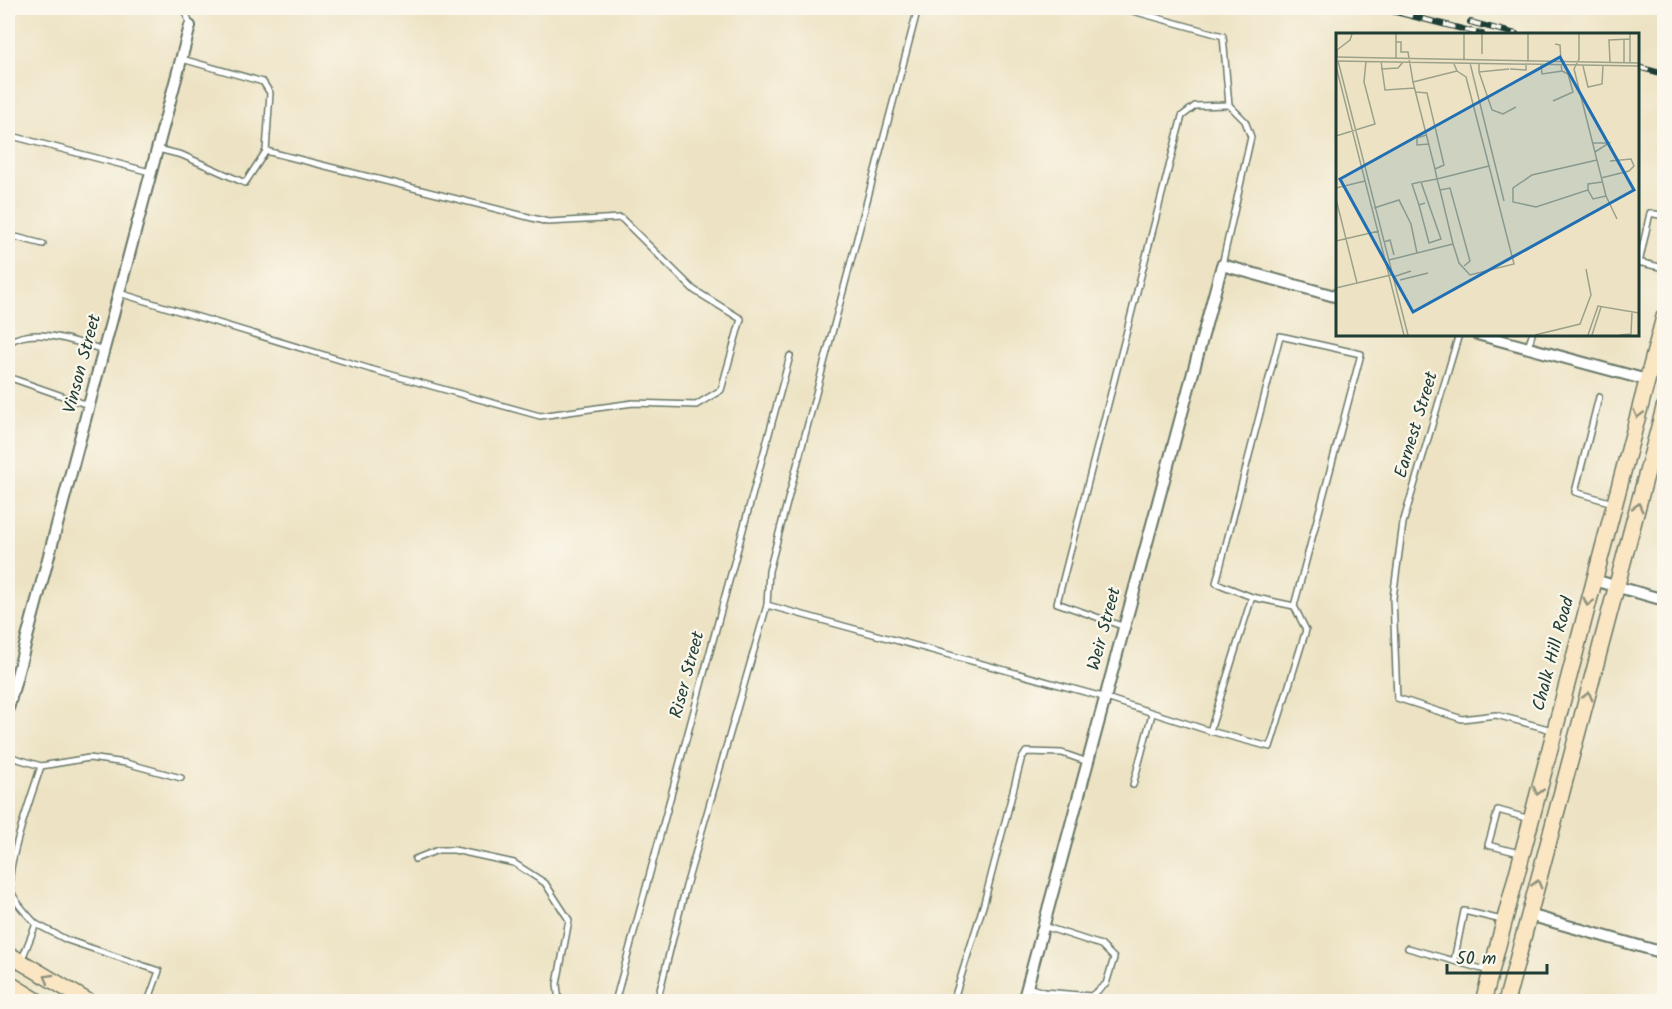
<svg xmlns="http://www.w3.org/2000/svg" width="1672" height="1009" viewBox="0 0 1672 1009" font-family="Kalam,sans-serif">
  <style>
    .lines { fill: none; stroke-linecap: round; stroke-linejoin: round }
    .lane-casing { stroke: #677766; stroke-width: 8 }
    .street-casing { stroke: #677766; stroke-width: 14 }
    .secondary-casing { stroke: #677766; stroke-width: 18 }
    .lane { stroke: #fff; stroke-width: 5 }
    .street { stroke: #fff; stroke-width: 10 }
    .secondary { stroke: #fbe6c4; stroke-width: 15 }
    .rail-casing { stroke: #1f3d34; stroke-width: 6 }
    .rail { stroke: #fbf7ec; stroke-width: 4; stroke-dasharray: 11; stroke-linecap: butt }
    .oneway { stroke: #8d927c }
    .labels { text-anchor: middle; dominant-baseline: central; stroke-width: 4.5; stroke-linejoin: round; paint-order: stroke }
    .street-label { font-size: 18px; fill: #1f3d34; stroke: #fbf7ec }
    .inset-road { fill: none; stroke: #9ba18a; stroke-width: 1.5 }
    .view { fill: #1f6fb2; fill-opacity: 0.15; stroke: #1f6fb2; stroke-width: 3 }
    .inset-edge { fill: none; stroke: #1f3d34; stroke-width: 3 }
  </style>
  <rect width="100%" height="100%" fill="#fbf7ec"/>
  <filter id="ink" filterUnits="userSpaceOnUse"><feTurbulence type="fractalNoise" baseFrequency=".0167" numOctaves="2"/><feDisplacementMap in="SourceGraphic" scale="12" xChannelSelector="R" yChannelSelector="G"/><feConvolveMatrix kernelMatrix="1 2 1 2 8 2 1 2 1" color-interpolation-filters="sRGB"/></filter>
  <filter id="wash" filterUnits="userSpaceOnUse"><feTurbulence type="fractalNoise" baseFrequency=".008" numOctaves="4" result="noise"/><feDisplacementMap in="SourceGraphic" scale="24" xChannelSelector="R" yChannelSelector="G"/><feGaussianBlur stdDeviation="1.35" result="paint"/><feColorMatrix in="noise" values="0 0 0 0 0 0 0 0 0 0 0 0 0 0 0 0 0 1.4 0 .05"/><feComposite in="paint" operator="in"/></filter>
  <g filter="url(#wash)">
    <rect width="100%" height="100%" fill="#ede3c4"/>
  </g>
  <g filter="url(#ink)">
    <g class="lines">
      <g class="lane-casing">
        <g id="lane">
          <path d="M185,8L190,26"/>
          <path d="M918,8L769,571L767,605L1103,697L1210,731L1252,597L1216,583L1280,336L1361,354L1294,606L1252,597"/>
          <path d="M1122,8L1223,36L1229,105L1245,121L1251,137L1222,265"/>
          <path d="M182,59L263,82L270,93L266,151"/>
          <path d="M8,135L150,172"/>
          <path d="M8,235L43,244"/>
          <path d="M1638,262L1664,268"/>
          <path d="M1639,263L1650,213L1664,216"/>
          <path d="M119,293L370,369L540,416L633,403L696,405L721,390L741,319L694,290L621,218L548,222L266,151L245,183L182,155L158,149"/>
          <path d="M1459,334L1403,523L1393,598L1397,698L1462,719L1496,715L1552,730"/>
          <path d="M8,343C34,325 76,342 104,350"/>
          <path d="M1528,348L1532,334"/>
          <path d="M8,377L88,405"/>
          <path d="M1599,397L1575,492L1613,503"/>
          <path d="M1122,626L1057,603L1182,116L1195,106L1229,105"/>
          <path d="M1210,731L1270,747L1306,630L1294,606"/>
          <path d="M8,756L41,766"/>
          <path d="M1133,785L1152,714"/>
          <path d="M1519,853L1488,845L1498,810L1530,819"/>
          <path d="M415,859L438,850H454L514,863L545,883L569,920L557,984L559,1002"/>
          <path d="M36,924C27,914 16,904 11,891C3,872 34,789 41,766L89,758L126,763L181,778"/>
          <path d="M1408,948L1489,971"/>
          <path d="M22,959L36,924L67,940L159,971L148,1002"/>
          <path d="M1454,961L1464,911L1502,920"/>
          <path d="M1027,987L1044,992L1091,996L1106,984L1114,958L1101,945L1043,926"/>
          <path d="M615,1002L790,356"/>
          <path d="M657,1002L686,886L767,605"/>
          <path d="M953,1002L984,903L1021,760L1026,752L1062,753L1085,761"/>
        </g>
      </g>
      <g class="street-casing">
        <g id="street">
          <path d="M1477,334L1647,380"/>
          <path d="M1594,580L1664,600"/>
          <path d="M8,709L190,26"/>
          <path d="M1529,915L1664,953"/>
          <path d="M1023,1002L1222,265L1338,297"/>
        </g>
      </g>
      <g class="secondary-casing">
        <g id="secondary">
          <path d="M8,954L89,1002"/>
          <path d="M8,983L39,1002"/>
          <path d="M1483,1002L1664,317"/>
          <path d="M1506,1002L1664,408"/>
        </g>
      </g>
      <use href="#lane" class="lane"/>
      <use href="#street" class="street"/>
      <use href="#secondary" class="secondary"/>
      <g class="rail-casing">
        <g id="rail">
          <path d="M1380,8L1482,34"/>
          <path d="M1470,22L1516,34"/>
          <path d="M1638,67L1664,74"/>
        </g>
      </g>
      <use href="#rail" class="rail"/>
    </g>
    <defs><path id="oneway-chevron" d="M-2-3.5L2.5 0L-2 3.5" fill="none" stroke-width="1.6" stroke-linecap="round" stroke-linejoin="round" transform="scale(1.5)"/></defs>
    <g class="oneway">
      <use href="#oneway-chevron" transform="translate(1638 414) rotate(105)"/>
      <use href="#oneway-chevron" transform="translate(1638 507) rotate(-75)"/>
      <use href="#oneway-chevron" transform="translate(1588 602) rotate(105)"/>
      <use href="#oneway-chevron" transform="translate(1588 696) rotate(-75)"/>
      <use href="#oneway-chevron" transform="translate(1538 791) rotate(105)"/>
      <use href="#oneway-chevron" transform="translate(1537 884) rotate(-75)"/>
      <use href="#oneway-chevron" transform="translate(48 978) rotate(-150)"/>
    </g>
  </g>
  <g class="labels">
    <g class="street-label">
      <text transform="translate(83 364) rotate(-75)">Vinson Street</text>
      <text transform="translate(1417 425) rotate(-73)">Earnest Street</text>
      <text transform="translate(1105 629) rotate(-75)">Weir Street</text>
      <text transform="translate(1554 654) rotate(-75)">Chalk Hill Road</text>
      <text transform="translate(688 675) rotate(-75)">Riser Street</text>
    </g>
  </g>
  <g transform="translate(1336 33)">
    <rect width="303" height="303" fill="#ede3c4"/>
    <path class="inset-road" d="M243,1V26L238,36L270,163L281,186M60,9H65V19H72L77,49L99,136L101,146L104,157L117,211L123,230L134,242L178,231L153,133L101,146L85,149L105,206L93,210L83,172L89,170M219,11L224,12L225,28M146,21V1M0,24L303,30M1,25V17L14,7L16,1M60,26V1M128,26V1M0,28L303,33M2,28L72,302M45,28L49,57L79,55M192,29V1M274,29L273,7L294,6M288,29V6M294,29V1M134,30L168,168M143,30V39L173,36M205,31L206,41L226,38L225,32M0,33L68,302M247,33L252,54L266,51L267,33M45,36L62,35L67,29M174,36L190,37V31M121,38L130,44L153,133M143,39L156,77L167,81L180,74M77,49L121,38L118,31M80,59L91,60L108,132L99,136M217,68L237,59L232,41L226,38M90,102L81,105V112L93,111M0,103L39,91L28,49L30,28M257,110H273L259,119M261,127L196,142L177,155V169L200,174L252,157V151L266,149M265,145L293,138L298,133L295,126L274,128M0,155L29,148M104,157L114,155L134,228L128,233M252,157L257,166L270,163M0,166L21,250M83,172L76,151L84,149M38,175L63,167L75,191L81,220M0,208L43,198M48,209L54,207L58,222M53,227L117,211M57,244L75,238M64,247L92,240M0,255L55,242M199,302L244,291L255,262L250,236M252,302L262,273L303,280M256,302L265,274M284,302L295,301L296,280"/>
    <path class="view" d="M224,24L298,157L77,279L4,146Z"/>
    <rect width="303" height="303" class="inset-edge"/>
  </g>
  <rect width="1672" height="1009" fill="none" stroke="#fbf7ec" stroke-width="30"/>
  <path d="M1447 964v9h100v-9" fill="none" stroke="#1f3d34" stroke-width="3"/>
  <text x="1456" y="964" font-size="18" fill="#1f3d34" stroke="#fbf7ec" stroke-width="4.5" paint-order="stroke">50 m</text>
</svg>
